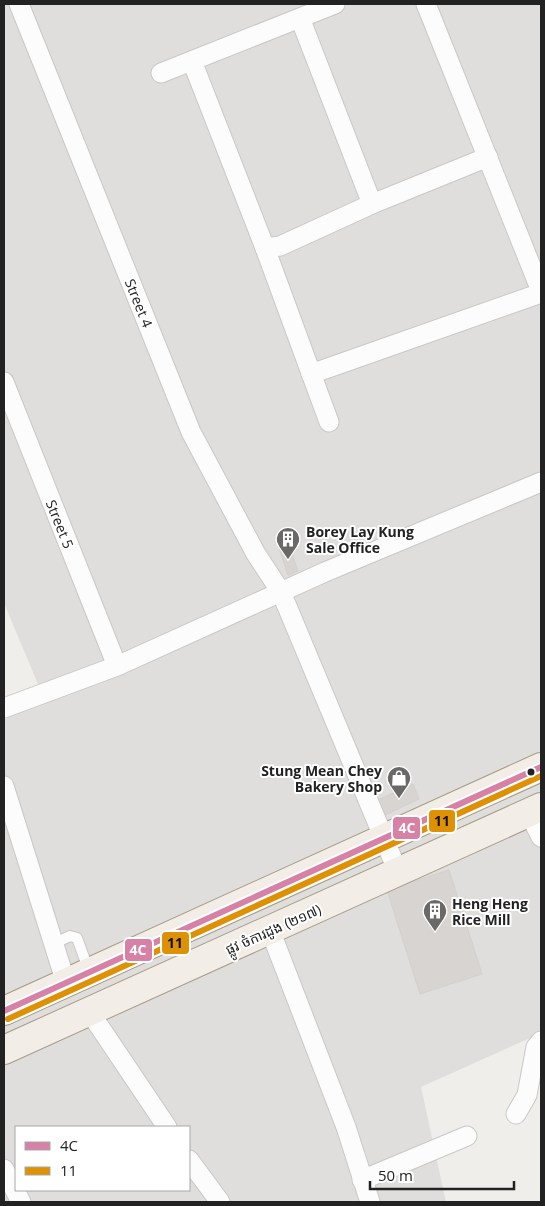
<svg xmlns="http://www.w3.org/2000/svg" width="545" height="1206" viewBox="0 0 545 1206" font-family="'Open Sans','Noto Sans Khmer',sans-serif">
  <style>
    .residential { fill: #dfdedc; fill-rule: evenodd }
    .building { fill: #d7d4d2; stroke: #d3d0cc }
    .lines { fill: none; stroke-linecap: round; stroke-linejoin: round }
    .service-casing { stroke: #c9c8c7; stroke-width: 12 }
    .minor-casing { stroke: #c9c8c7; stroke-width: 21 }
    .primary-casing { stroke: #a79c86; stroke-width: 30 }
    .service { stroke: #fdfcfc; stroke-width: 10 }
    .minor { stroke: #fdfcfc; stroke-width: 19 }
    .primary { stroke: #f3ede7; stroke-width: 28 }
    .bus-1-casing { stroke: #fff; stroke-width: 10 }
    .bus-2-casing { stroke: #fff; stroke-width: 10 }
    .bus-1 { stroke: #d781a6; stroke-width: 6 }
    .bus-2 { stroke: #de9105; stroke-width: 6 }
    .bus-dot { fill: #222; stroke: #fff; stroke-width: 2 }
    .labels { text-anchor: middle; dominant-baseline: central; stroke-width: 4; stroke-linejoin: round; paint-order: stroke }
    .street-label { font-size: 14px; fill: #222; stroke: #fff }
    .poi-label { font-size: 14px; font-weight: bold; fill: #222; stroke: #fff; text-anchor: start }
    .line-badge { stroke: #fff; stroke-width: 2 }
    .badge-label { font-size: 14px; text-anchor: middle; font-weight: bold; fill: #fff }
    .pale-badge-label { font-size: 14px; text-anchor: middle; font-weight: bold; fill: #111 }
  </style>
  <rect width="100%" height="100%" fill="#f0eeeb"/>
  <path class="residential" d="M4,4H541V1033L421,1087L446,1202H4V720L43,696L4,603ZM16,1127H189V1190H16Z"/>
  <g class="building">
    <path d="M289,545L298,571L288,575L279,548Z"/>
    <path d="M413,784L419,799L385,815L378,800Z"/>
    <path d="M449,870L482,974L420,994L387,890Z"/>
  </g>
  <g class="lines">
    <g class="service-casing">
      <path id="service" d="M53,944L70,936L77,938L89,971"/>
    </g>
    <g class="minor-casing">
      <g id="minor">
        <path d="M19,4L191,432L256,554L281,592L398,872"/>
        <path d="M426,4L541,291"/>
        <path d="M300,18L372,204"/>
        <path d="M192,61L265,248L329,422"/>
        <path d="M161,73L335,4"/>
        <path d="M265,248L280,246L372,204L488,157"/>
        <path d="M311,374L541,293"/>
        <path d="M4,382L117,666"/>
        <path d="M4,708L117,666L325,572L541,482"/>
        <path d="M4,786L66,983"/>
        <path d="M529,813L541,837"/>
        <path d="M270,930L346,1127L370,1202"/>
        <path d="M89,1011L167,1127"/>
        <path d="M516,1114L527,1095L536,1047L541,1041"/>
        <path d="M189,1160L220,1202"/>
        <path d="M4,1169L21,1202"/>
        <path d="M362,1180L467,1136"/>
      </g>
    </g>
    <g class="primary-casing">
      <g id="primary">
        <path d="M4,1011L541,767"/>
        <path d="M4,1050L541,807"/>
      </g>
    </g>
    <use href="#service" class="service"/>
    <use href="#minor" class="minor"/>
    <use href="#primary" class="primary"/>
    <g class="bus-1-casing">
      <path id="bus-1" d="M4,1011L541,767"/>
    </g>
    <g class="bus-2-casing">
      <path id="bus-2" d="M8,1019L541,776"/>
    </g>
    <use href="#bus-1" class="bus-1"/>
    <use href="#bus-2" class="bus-2"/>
  </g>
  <defs>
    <g id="building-pin" transform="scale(1.25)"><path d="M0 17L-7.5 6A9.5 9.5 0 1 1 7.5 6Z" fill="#6a6968" stroke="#fff"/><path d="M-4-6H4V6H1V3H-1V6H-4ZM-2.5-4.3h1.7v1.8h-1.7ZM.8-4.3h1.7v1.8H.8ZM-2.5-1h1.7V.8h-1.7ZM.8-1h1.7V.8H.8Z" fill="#fff"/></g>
    <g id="shop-pin" transform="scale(1.25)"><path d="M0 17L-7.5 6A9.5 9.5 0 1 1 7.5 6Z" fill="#6a6968" stroke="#fff"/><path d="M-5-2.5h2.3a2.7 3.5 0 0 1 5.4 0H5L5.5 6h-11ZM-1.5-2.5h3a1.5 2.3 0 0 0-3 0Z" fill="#fff"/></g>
  </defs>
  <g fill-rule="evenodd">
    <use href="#building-pin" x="288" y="539"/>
    <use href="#shop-pin" x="399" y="778"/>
    <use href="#building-pin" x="435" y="911"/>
  </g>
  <circle class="bus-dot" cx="531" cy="772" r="4.5"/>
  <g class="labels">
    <g class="street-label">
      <text transform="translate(139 303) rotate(68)">Street 4</text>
      <text transform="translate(60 524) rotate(68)">Street 5</text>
      <text transform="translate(273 929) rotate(-24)">ផ្លូវ ចំការដូង (២១៧)</text>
    </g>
    <g class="poi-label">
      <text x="306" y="531">Borey Lay Kung<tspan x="306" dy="16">Sale Office</tspan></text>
      <text x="382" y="770" text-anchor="end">Stung Mean Chey<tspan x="382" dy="16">Bakery Shop</tspan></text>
      <text x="452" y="903">Heng Heng<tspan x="452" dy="16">Rice Mill</tspan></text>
    </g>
  </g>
  <g class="line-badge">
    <rect x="428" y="809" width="28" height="24" rx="5" fill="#de9105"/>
    <rect x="392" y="816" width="29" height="24" rx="5" fill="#d781a6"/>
    <rect x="161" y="931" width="29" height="24" rx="5" fill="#de9105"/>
    <rect x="124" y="938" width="29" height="24" rx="5" fill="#d781a6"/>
  </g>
  <g class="badge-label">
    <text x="407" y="833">4C</text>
    <text x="138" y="955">4C</text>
  </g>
  <g class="pale-badge-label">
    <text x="442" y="826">11</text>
    <text x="175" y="948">11</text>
  </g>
  <rect width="545" height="1206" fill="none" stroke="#222222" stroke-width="10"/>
  <rect x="15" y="1126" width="175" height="65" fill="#ffffff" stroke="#a7a7a7"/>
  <rect x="25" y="1142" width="25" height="8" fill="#d781a6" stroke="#a7a7a7"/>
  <text x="60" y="1151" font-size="15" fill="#222222">4C</text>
  <rect x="25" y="1167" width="25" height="8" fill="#de9105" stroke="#a7a7a7"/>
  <text x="60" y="1176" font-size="15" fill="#222222">11</text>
  <path d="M370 1181v8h144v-8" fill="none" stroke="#222222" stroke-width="2.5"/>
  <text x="378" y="1181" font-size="15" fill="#222222" stroke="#ffffff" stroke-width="4" paint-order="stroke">50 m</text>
</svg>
